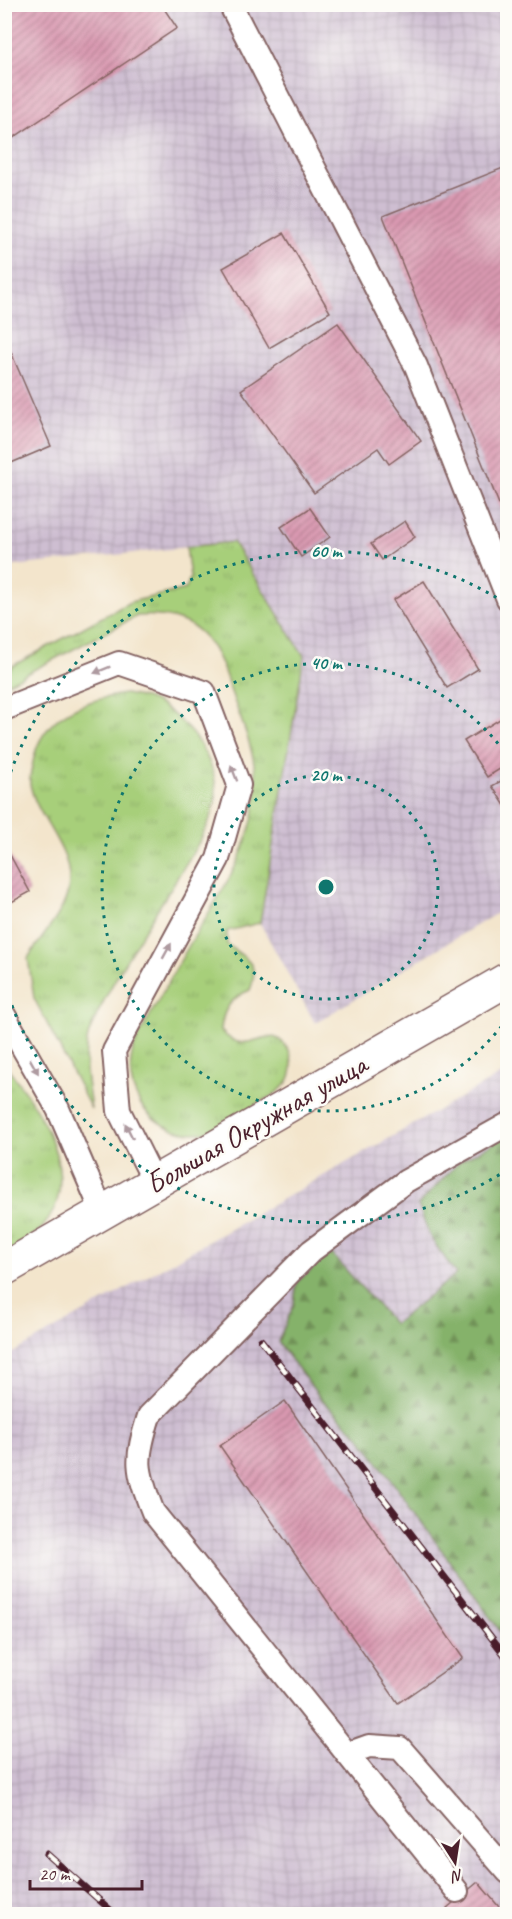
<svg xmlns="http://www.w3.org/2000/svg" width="512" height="1919" viewBox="0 0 512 1919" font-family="Caveat,sans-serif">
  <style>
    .industrial { fill: url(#industrial-grid) }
    .grass { fill: url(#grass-tufts); stroke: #787752; stroke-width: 1.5 }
    .forest { fill: url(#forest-firs); stroke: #68684a; stroke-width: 1.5 }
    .building { fill: url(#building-hatch) }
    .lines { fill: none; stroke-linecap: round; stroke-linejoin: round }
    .lane-casing { stroke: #856463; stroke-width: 26 }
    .street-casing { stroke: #856463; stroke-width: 36 }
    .lane { stroke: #fff; stroke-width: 22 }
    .street { stroke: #fff; stroke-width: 33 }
    .rail-casing { stroke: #4a1f2b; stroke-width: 7 }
    .rail { stroke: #fdfcf7; stroke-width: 4.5; stroke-dasharray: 14; stroke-linecap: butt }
    .oneway { fill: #ae9aa0 }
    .ring { fill: none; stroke: #0f766e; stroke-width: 3; stroke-dasharray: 3 6 }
    .labels { text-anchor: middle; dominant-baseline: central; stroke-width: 5; stroke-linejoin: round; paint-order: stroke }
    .street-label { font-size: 30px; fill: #4a1f2b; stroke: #fdfcf7 }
    .centre { fill: #0f766e; stroke: #fdfcf7; stroke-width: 3 }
    .ring-label { font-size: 18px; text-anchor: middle; font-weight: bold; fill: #0f766e; stroke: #fdfcf7; stroke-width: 5; stroke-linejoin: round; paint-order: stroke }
  </style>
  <defs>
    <pattern id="industrial-grid" width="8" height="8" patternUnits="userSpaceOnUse" patternTransform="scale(1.5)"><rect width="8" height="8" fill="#cebed1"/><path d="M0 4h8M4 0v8" fill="none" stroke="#b2a3b4"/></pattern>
    <pattern id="grass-tufts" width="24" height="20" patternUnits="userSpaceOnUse" patternTransform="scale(1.5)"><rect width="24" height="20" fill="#a7cf7a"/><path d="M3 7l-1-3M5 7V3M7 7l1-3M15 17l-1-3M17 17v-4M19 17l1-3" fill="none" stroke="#91b16a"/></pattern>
    <pattern id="forest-firs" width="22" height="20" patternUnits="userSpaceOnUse" patternTransform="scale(1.5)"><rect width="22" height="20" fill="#85b26a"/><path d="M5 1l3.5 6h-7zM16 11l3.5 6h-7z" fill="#6f9057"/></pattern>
    <pattern id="building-hatch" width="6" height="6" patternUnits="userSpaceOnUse" patternTransform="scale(1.5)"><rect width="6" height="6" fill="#d999b1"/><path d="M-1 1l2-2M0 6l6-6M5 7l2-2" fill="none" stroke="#b27c90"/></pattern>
  </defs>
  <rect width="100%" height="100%" fill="#fdfcf7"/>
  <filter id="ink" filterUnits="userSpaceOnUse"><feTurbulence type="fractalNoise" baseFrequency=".0167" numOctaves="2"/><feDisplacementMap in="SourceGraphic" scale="12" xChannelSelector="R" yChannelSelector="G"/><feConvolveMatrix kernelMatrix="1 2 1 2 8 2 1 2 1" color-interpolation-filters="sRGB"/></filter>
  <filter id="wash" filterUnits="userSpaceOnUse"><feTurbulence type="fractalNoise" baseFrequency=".008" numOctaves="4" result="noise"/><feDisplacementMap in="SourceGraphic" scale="24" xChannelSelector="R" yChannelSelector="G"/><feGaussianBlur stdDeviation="1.35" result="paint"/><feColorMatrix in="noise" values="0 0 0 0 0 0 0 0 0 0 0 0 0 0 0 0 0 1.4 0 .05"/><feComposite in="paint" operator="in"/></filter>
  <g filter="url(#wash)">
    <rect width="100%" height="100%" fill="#f3e5cc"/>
    <g class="industrial">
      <path d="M4,5H507V907L315,1023L260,923L304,656L234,542L5,567Z"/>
      <path d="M507,1071V1914H5L4,1358Z"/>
    </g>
    <g class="grass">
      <path d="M233,542L304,656L260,923L227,931V944C246,959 261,963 250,990C230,998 222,1011 221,1031C249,1061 266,1020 286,1046C293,1055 294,1071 288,1081C280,1093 264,1100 251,1108C240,1115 228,1123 216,1129C188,1140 155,1127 140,1103C128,1083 128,1062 136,1041C154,1008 172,975 191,942C222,889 263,837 255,771C252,741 236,709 227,680C212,633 189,612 137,616L5,685V670L130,602L186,589L190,577L186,547Z"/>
      <path d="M125,694C134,696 147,697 155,702C188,719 224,767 214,806C207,834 189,858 174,883C147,927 111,981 91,1028C80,1053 88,1084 91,1109L34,998L28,958C41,937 63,915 68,891C76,850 37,821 30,784C29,778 32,768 33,762C41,715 84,700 125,694Z"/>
      <path d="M5,1064C37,1107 87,1176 42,1228C33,1238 16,1246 5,1254Z"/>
    </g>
    <path class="forest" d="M507,1136V1641L360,1437L321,1399L278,1342L294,1304L297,1282L331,1253L394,1324L456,1274L430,1237L418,1205L460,1161Z"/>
    <g id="blocks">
      <g class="building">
        <path d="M4,4H161L177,28L4,144Z"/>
        <path d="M508,166V524H507L383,216Z"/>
        <path d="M284,233L330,312L269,348L223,268Z"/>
        <path d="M338,323L421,441L389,464L378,448L314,493L241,390Z"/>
        <path d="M4,336L51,446L4,466Z"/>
        <path d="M310,508L330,537L301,557L281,527Z"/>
        <path d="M405,521L415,537L382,560L371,544Z"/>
        <path d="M424,581L478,669L447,688L393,600Z"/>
        <path d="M508,714V764L487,777L464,741Z"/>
        <path d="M508,777V810L492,786Z"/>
        <path d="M4,844L30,892L4,906Z"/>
        <path d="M285,1401L463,1658L398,1703L220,1446Z"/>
        <path d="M478,1882L505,1914H452L447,1908Z"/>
      </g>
    </g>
  </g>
  <g filter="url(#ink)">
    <use href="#blocks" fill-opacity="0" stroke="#856463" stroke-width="1.5"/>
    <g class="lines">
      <g class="lane-casing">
        <g id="lane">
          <path d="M230,4L416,366L508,599"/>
          <path d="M4,709L119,663L204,692L239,785L218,859L114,1051L119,1111L155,1183"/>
          <path d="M4,1015L58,1109L102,1211"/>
          <path d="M347,1754L369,1746L400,1748L508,1872"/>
          <path d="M457,1891L153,1512C136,1469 135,1460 149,1416L311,1251L406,1181L508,1124"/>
        </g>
      </g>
      <g class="street-casing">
        <path id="street" d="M4,1269L508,979"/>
      </g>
      <use href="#lane" class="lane"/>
      <use href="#street" class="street"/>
      <g class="rail-casing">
        <g id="rail">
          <path d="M261,1340L508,1659"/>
          <path d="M47,1854L115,1914"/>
        </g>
      </g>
      <use href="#rail" class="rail"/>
    </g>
    <defs><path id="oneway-solid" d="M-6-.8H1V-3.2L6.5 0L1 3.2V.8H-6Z" transform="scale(1.5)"/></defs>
    <g class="oneway">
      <use href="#oneway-solid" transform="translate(102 670) rotate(158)"/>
      <use href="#oneway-solid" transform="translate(234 773) rotate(-111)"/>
      <use href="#oneway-solid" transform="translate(167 951) rotate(-61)"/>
      <use href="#oneway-solid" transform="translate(34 1066) rotate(60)"/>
      <use href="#oneway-solid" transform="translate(129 1131) rotate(-117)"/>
    </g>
  </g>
  <g class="ring">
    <circle cx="326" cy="887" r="112"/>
    <path d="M507 1019A224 224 0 1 1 507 755"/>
    <path d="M507 1170A336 336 0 0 1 5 985M5 789A336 336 0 0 1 507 604"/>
  </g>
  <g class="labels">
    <g class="street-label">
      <text transform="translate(256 1124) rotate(-30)">Большая Окружная улица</text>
    </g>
  </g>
  <circle cx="326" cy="887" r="9" class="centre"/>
  <g class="ring-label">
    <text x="326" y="557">60 m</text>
    <text x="326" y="669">40 m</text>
    <text x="326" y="781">20 m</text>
  </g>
  <rect width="512" height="1919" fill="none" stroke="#fdfcf7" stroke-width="24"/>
  <g transform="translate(455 1862) rotate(168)" stroke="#fdfcf7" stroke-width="4.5" paint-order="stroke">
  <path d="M0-4.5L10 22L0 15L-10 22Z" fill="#4a1f2b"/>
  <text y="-9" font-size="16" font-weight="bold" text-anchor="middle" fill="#4a1f2b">N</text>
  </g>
  <path d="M30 1880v9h112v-9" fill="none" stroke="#4a1f2b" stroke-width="3"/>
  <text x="39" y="1880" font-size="18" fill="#4a1f2b" stroke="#fdfcf7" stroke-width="4.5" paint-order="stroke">20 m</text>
</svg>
